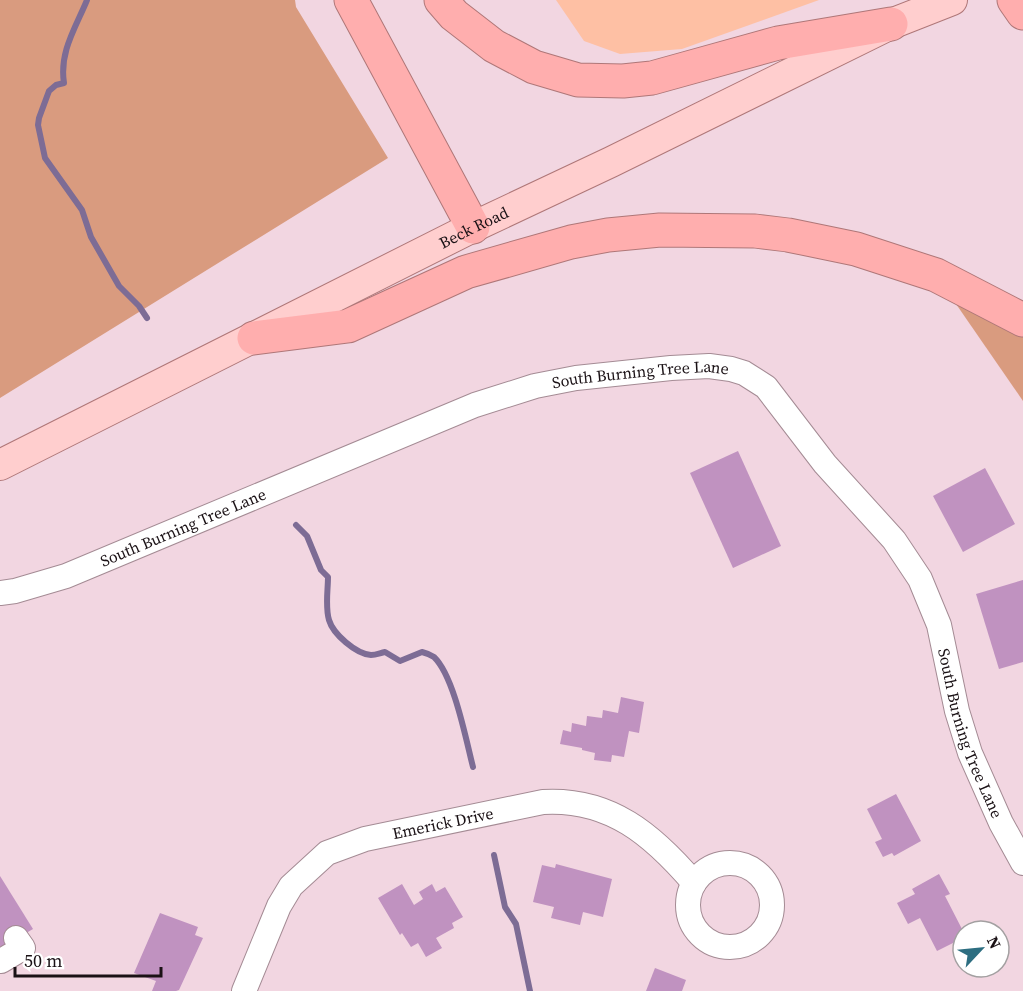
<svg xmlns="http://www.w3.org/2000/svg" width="1023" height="991" viewBox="0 0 1023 991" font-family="'Source Serif 4',serif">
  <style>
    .green { fill: #fec0a4 }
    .forest { fill: #d99b7f }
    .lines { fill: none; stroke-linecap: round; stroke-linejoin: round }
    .stream { stroke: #7d6c95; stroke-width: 6 }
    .building { fill: #c092c0 }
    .minor-casing { stroke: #a48b94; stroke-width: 26 }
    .major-casing { stroke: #af7778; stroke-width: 32 }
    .highway-casing { stroke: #af7778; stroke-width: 35 }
    .minor { stroke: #fff; stroke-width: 24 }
    .major { stroke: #ffcece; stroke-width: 30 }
    .highway { stroke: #ffaeae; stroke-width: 33 }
    .labels { text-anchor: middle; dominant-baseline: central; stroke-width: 6; stroke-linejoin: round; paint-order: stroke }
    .street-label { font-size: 16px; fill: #1a1115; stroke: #fff }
  </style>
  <rect width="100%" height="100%" fill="#f2d6e1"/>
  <path class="green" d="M556,0H819L682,49L620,54L584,41Z"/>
  <g class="forest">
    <path d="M0,0H295L296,7L388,158L0,398Z"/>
    <path d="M936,275L1023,320V401Z"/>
  </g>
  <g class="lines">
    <g class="stream">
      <path d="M87,0C76,27 59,52 64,83L56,85L49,91L39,118L38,125L45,158L82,210L91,237L119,286L139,306L147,318"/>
      <path d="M296,525L307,536L321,570L328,577C328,590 325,607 329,620C333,634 356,654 371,655C376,655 380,653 385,652L400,661L422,652C426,653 431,655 434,657C454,676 466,740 473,767"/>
      <path d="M494,855L505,907L516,924L530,991"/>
    </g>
  </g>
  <g class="building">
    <path d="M738,451L781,546L733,568L690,473Z"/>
    <path d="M985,468L1015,524L963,552L933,496Z"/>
    <path d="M1023,580V662L999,669L976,594Z"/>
    <path d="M621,697L644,702L639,733L629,731L624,757L612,755L611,762L594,760L595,753L582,750V748L560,744L563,730L571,732L572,723L586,726L587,716L602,718L603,710L618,713Z"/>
    <path d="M896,794L921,841L894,856L892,853L883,857L875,842L882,839L867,809Z"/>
    <path d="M556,864L612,879L603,917L583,912L580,925L551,918L554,907L533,902L542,865L555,868Z"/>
    <path d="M939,874L950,894L945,896L963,931V938L937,951L920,918L908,924L897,903L915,894L912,889Z"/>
    <path d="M0,876L33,929L1,948L0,946Z"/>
    <path d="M402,884L414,905L423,899L419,892L432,884L436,892L445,887L463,917L452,923L454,928L436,938L442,948L426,957L418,943L411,947L402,933L400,935L378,898Z"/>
    <path d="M160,913L198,927L195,935L203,938L179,990L176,991H152L156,981L134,973Z"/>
    <path d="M655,968L686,980L682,991H646Z"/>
  </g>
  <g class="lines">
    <g class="minor-casing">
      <g id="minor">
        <path id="s1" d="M0,593L15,591L66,576L475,405L535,386L576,378L671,368L709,366L731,369L744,373L766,387L825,464L894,540L920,579L939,625L957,711L970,753L1001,823L1023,863"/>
        <circle cx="730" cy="905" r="42"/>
        <path d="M1,961L23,948L16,938"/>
        <path id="s2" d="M244,991L279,906L291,886L327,853L365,839L543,802C610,798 653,835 694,883"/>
      </g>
    </g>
    <g class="major-casing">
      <g id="major">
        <path id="s3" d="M0,465L473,227L611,162L891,24L952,0"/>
      </g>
    </g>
    <g class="highway-casing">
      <g id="highway">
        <path d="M351,0L473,227"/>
        <path d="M441,0L454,15L494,46L534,67L578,80L623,81L652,78L778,43L891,24"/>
        <path d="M1014,0L1023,13"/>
        <path d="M254,338L348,326L466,272L571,242L608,235L660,230L755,231L788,235L856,249L936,275L1023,320"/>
      </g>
    </g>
    <use href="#minor" class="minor"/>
    <use href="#major" class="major"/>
    <use href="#highway" class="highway"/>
  </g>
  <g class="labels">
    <g class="street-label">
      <text stroke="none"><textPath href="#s3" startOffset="530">Beck Road</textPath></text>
      <text stroke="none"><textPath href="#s1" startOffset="681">South Burning Tree Lane</textPath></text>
      <text stroke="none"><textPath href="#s1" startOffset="195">South Burning Tree Lane</textPath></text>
      <text stroke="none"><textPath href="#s1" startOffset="1221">South Burning Tree Lane</textPath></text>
      <text stroke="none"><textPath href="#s2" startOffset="284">Emerick Drive</textPath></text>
    </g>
  </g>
  <g transform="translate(981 949) rotate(64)"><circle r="28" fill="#ffffff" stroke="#a3a0a1" stroke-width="1.5"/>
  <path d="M0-4.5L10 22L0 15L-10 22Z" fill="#2d6e81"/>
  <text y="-9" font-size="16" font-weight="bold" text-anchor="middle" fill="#1a1115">N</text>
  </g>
  <path d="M15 967v9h146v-9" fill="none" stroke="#1a1115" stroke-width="3"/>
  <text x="24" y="967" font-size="18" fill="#1a1115" stroke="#ffffff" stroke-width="4.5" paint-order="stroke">50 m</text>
</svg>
